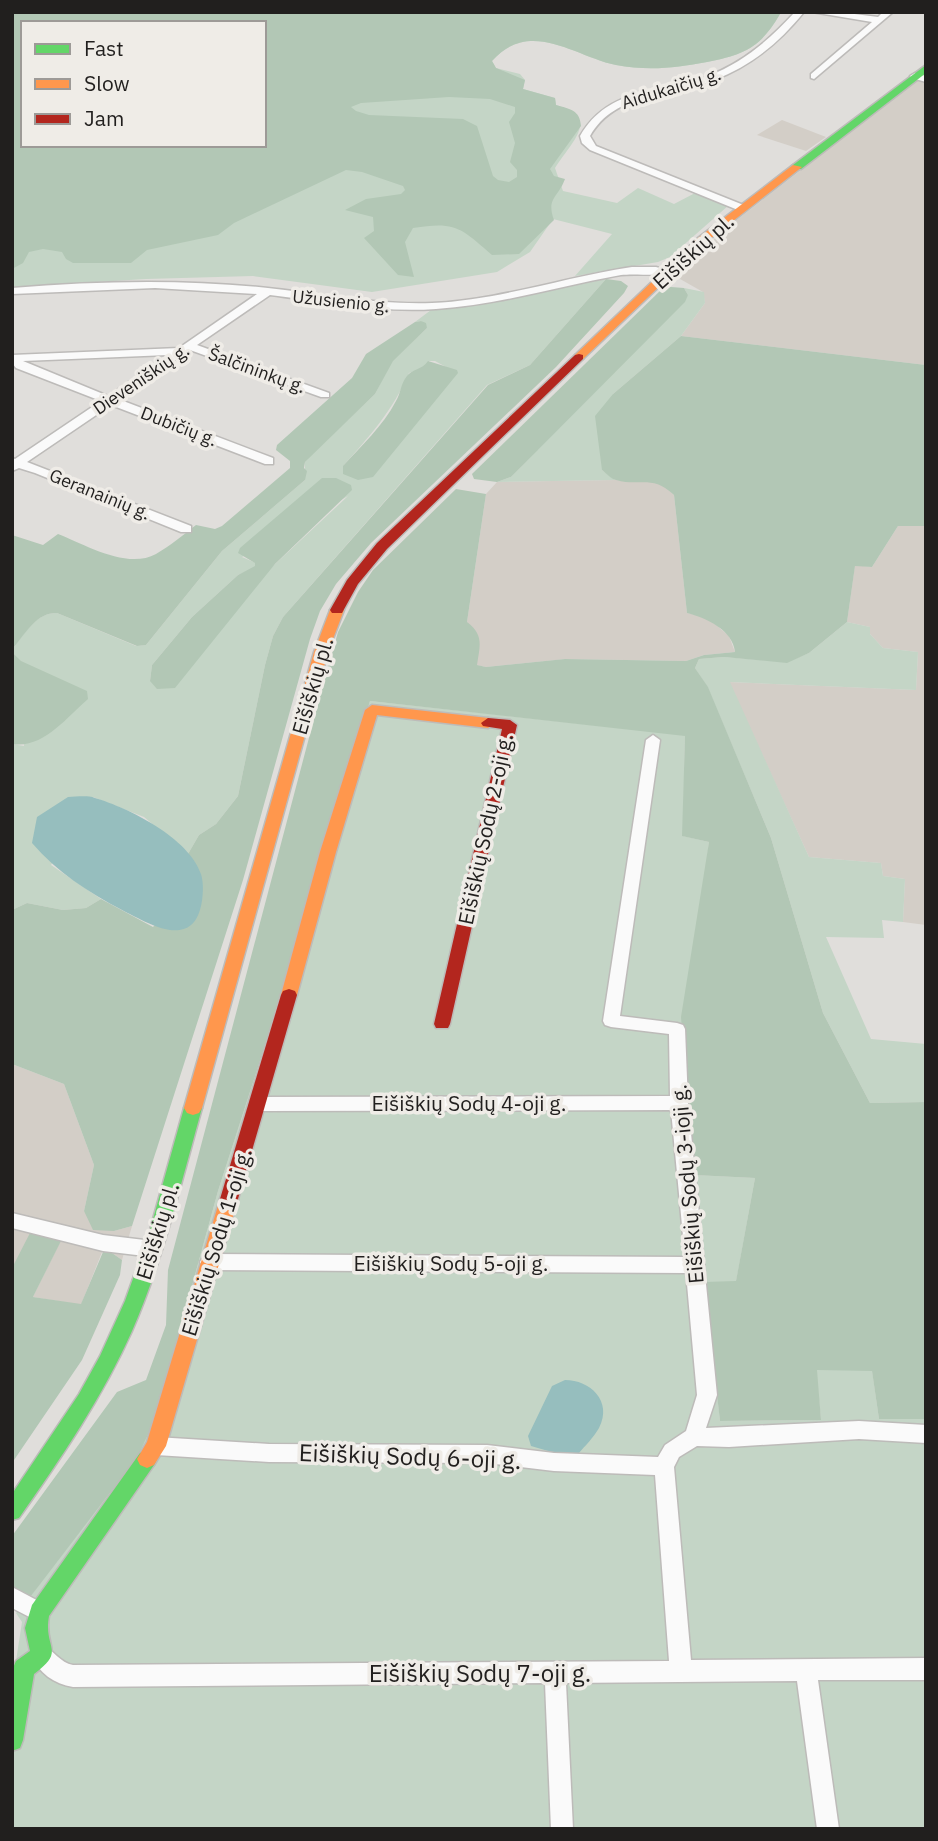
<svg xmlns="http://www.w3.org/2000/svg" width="938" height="1841" viewBox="0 0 938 1841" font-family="'IBM Plex Sans',sans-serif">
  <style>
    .built { fill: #d3cec7 }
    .green { fill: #c4d5c6; fill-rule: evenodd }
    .forest { fill: #b2c7b5; fill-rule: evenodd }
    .water { fill: #96bebe }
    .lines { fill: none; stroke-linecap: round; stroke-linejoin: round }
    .street-casing { stroke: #bdbbb9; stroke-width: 3 }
    .fast-casing { stroke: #bdbbb9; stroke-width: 3 }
    .slow-casing { stroke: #bdbbb9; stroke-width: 3 }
    .jam-casing { stroke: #bdbbb9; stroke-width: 3 }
    .street { fill: #fafafa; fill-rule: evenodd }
    .fast { fill: #63d668; fill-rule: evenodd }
    .slow { fill: #ff974d; fill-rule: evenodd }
    .jam { fill: #b3261e; fill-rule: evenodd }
    .labels { text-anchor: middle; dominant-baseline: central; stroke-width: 7; stroke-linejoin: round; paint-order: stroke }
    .far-street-label { font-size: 18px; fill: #211f1e; stroke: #efece7 }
    .street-label { font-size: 21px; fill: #211f1e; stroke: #efece7 }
    .near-street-label { font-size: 24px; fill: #211f1e; stroke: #efece7 }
  </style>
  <rect width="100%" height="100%" fill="#e0dedb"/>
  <g class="built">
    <path d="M926,73V365L681,336L705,303L703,292L673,275L729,226Z"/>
    <path d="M782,120L826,137L806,151L757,135Z"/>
    <path d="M615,480L653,481L665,486L674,495L687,613L708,618L729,636L735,652L704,655L686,661L566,659L486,667L476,665L467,622L486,494L497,482Z"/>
    <path d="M926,522V925L903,922L905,879L883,876L881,863L809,857L729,682L916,690L918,652L883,648L870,634V627L847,622L855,565L872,567L898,526H925Z"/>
    <path d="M12,1064L64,1084L94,1165L84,1211L114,1231L132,1226L122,1260L112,1253L102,1252L81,1305L33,1297L61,1240L12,1268Z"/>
  </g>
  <g class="green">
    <path d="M12,12H779L780,14C760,48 745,54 707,62C676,68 648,71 616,65C574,56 530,18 492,61L496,68L520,74L525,80L523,89L555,98L556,105C601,118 572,141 555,168L563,191L617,203L638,188L674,204L697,192L729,205L670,257L658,262L575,276L612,234L553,219L530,252L497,272L372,292L253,276L146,279L12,287ZM23,23H264V145H23Z"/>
    <path d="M606,279L530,365L487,385L283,617L273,636L265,665L238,796L216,824L199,835L188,854L144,817L93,797L51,865L101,899L86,908L63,910L27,903L12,910V744L24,746L20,661L14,654V647C26,632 36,613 57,613L136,646L146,645L222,551L305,480V462L310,456L375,394L392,361L427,328L421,321L415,322L431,310L479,304ZM429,361H435L457,373L422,413L343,466C370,436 393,410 409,373L423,368ZM348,496L150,681L152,665L192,617L238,575L255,567L256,563L242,557Z"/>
    <path d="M684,288L704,292L705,303L681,336L613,394L602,470L615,480L497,482L511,477L688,295Z"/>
    <path d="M847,622L870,627V634L883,648L918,652L916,690L730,682L809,857L881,863L883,876L905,879L903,922L882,920L884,938L826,937L871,1039L926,1044V1102L870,1103L823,1013L771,838L708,688L695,668L699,659L724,657L787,662L809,653Z"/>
    <path d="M370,701L685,735L683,836L709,842L703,894L695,1175L755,1178L736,1282H705L720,1421L821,1420L816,1370H872L879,1419H926V1829H12V1687L22,1622L16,1613L31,1596L156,1417L218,1191L279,1002Z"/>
  </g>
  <g class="forest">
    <path d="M12,12H779L780,14C760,48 745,54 707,62C676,68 648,71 616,65C574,56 530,18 492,61L496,68L525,80L523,89L555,98L556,105C570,109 580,110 581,126L550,169L554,176L565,179C558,198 546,198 554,220L519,254L492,255C461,228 456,221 413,228L405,242L414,277L398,275L364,238L374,231L373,217L345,210L366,199L401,194L405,190L403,186L362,172L346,170L234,223L218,235L147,250L131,263H73L66,259L62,252L43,249L29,252L23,263L12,269ZM23,23H264V145H23ZM449,97L490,99L515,107V113L509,122L515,143L510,162L517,170V177L509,182L498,180L493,176L477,126L463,119L369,115L356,111L351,107L361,103Z"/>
    <path d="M606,279L621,281L628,286L624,293L556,367L371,543L336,584L320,611L310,639L243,880L132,1226L114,1231L93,1230L84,1211L94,1165L64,1084L12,1064V910L27,903L63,910L86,908L101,899L153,927L201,875L188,854L199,835L216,824L238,796L265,665L273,636L283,617L488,385L530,365Z"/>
    <path d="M671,287L684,288L688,295L685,302L511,477L497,482L474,479L472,474L663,288Z"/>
    <path d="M421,321L426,323L427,328L393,361L375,394L305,462L304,468L307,471L305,480L222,551L146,645L137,646L57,613C36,613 27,632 14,647V654L21,661L87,691L88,699C66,718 43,749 12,744V535L43,545L58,534C84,544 127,570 156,554C170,546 183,535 196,525L215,529L222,526L290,468V461L276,450L277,445L352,378L366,354L415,322Z"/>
    <path d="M681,336L926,365V526H898L872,567L855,566L847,622L809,653L787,663L724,657L699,659L695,668L708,687L771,838L823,1013L870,1103L926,1102V1419H879L872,1371L817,1370L821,1420L720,1421L704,1282L736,1281L755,1178L694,1175L681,1017L709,842L682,836L685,736L370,701L279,1002L218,1191L156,1417L138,1456L31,1596L12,1587V1536L117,1392L146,1380L166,1325L168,1270L323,685L338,632L358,592L373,570L456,489L486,494L467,622C484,635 480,645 477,665L486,667L565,659L686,661L704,655L735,652C733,630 706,618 687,613L674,495C652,474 640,487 616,480C611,479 606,473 602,470L595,416L613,394Z"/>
    <path d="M428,361L457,370L458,373L373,477L358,480L343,474V466C361,446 383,426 396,401C401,393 400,385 407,376C412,369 422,370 428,361Z"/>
    <path d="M322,478H336L351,485L352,490L275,564L175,688L157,689L150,681L152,665L192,617L238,575L255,566V563L238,553L240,548Z"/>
    <path d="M30,1233L62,1239L33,1297L81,1304L103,1252L112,1253L122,1260L120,1275L82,1360L12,1463V1268Z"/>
  </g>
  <g class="water">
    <path d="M68,797C76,797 87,795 95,798C129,808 189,838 201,874C204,883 203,898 201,906C191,951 146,922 122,910C88,892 57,872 32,843L37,817Z"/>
    <path d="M565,1380C590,1380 613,1401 599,1428C594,1437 585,1446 578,1454L562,1455L531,1446L528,1436L552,1386Z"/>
  </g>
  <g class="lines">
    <g class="street-casing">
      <g id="street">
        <path d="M795,12H804C779,43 751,66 714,80C671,97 616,91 590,136L596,146L746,206V210H738L590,150L582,143L580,136C610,85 660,95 708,76C744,62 769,40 795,12Z"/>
        <path d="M812,12H839L878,17L883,12H893L814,79L811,78V74L872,22Z"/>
        <path d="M915,73L926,76V82L912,78L910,76Z"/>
        <path d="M632,267H656L673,272C666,277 634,273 621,275C559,286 499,305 436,309C381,313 325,302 270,295L197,345L329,393V397H321L190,350L118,399L273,458V464H265L111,405L27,462L191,526V532H181L35,473L19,468L12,471V458L15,459L101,401L16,368L12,363V355L179,348L257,294L155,288L12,294V288C97,281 183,279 268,288C323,294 377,305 432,303C500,300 565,277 632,267ZM168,355L108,396L23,361Z"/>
        <path d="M653,735L660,740L620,1016L677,1023L683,1025L685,1029L688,1103L717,1395L706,1428L859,1421L926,1425V1443L859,1439L729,1447L697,1446L679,1457L674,1467L691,1660L926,1658V1680H818L839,1829H817L797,1681L566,1683L573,1829H551L545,1683L73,1687C54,1684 39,1673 31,1655L34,1648L42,1645C54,1650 60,1663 73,1665L669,1661L655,1475L554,1471L487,1463L269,1462L156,1455L149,1452L146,1446L149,1440L156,1437L269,1444L487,1445L554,1453L658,1457L665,1445L686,1431L697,1395L686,1273L209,1270L203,1267L200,1262L203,1257L209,1254L685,1257L671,1110L259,1111L253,1109L250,1104L253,1099L259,1097L670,1096L669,1034L611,1027L605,1025L603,1021L646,740Z"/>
        <path d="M12,1213L103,1235L153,1241L159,1244L162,1249L159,1254L153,1257L103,1251L12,1228Z"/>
        <path d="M12,1587L46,1605L50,1612L46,1619L39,1622L12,1608Z"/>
      </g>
    </g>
    <g class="fast-casing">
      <g id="fast">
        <path d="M926,65V73L801,169H793V165Z"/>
        <path d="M193,1101L199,1103L202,1108C181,1183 163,1260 132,1331C102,1398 61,1458 19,1518L12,1520V1494L79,1394L100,1356L125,1301L148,1237L184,1108L187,1103Z"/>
        <path d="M147,1450L154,1453L157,1459L154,1465L49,1616C43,1649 67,1650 34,1674L23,1740L20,1748L12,1751L13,1668L16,1661L30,1651L25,1628L32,1605L140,1453Z"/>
      </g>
    </g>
    <g class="slow-casing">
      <g id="slow">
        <path d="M793,165L802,167L706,242L583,359H575V355L698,238Z"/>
        <path d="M337,606L344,610L328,652L202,1108L199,1113L193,1115L187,1113L184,1108L314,652L330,610Z"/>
        <path d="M372,705L488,718L495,723L488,728L377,715L336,852L297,995L295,999H283L281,995L320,852L365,710Z"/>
        <path d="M229,1192L235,1194L238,1199L166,1446L154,1465L147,1468L140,1465L137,1459L147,1442L220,1199L223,1194Z"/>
      </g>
    </g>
    <g class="jam-casing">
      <g id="jam">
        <path d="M579,354L583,355V359L387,549L358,584L342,613H332L330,610L347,580L377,543L575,355Z"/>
        <path d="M488,718L510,720L517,725L450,1024L448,1028H436L434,1024L502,729L483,726L481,723Z"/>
        <path d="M289,989L295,991L297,995L238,1199L235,1204L229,1206L223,1204L220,1199L281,995L283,991Z"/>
      </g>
    </g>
    <use href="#street" class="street"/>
    <use href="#fast" class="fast"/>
    <use href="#slow" class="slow"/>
    <use href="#jam" class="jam"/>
  </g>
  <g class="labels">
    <g class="far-street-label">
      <text transform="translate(671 88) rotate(-17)">Aidukaičių g.</text>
      <text transform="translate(341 301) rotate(6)">Užusienio g.</text>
      <text transform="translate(257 370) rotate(20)">Šalčininkų g.</text>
      <text transform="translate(141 379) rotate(-34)">Dieveniškių g.</text>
      <text transform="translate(179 426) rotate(21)">Dubičių g.</text>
      <text transform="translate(100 494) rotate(22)">Geranainių g.</text>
    </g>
    <g class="street-label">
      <text transform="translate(693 251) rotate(-42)">Eišiškių pl.</text>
      <text transform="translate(312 686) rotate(-74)">Eišiškių pl.</text>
      <text transform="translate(485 829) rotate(-78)">Eišiškių Sodų 2-oji g.</text>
      <text x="469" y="1103">Eišiškių Sodų 4-oji g.</text>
      <text transform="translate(687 1184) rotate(-95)">Eišiškių Sodų 3-ioji g.</text>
      <text transform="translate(157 1231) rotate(-73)">Eišiškių pl.</text>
      <text transform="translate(216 1242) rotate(-73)">Eišiškių Sodų 1-oji g.</text>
      <text x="451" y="1263">Eišiškių Sodų 5-oji g.</text>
    </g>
    <g class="near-street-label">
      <text transform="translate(410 1456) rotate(2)">Eišiškių Sodų 6-oji g.</text>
      <text x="480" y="1673">Eišiškių Sodų 7-oji g.</text>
    </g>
  </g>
  <rect width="938" height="1841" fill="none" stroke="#211f1e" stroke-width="28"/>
  <rect x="21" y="21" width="245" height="126" fill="#efece7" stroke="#9d9a97" stroke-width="2"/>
  <rect x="35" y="44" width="35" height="10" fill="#63d668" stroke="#9d9a97" stroke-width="2"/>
  <text x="84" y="56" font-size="21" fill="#211f1e">Fast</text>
  <rect x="35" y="79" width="35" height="10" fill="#ff974d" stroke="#9d9a97" stroke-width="2"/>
  <text x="84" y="91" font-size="21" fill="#211f1e">Slow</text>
  <rect x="35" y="114" width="35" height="10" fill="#b3261e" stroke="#9d9a97" stroke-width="2"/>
  <text x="84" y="126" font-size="21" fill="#211f1e">Jam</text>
</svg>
